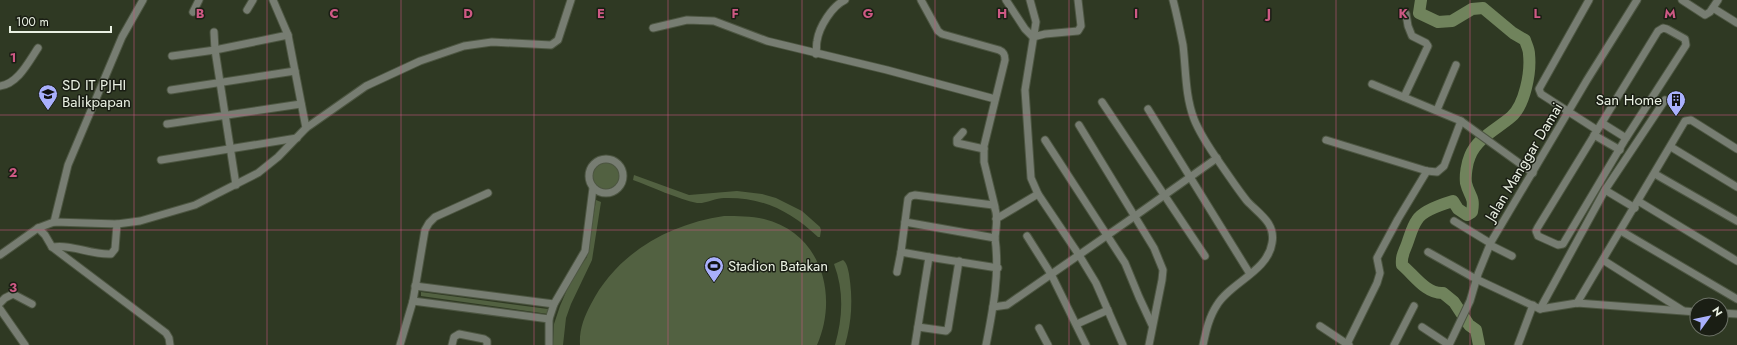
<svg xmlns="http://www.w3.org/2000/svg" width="1737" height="345" viewBox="0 0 1737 345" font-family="Jost,sans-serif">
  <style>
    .green { fill: #526141 }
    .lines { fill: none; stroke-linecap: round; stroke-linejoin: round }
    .river { stroke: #70835c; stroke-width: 12 }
    .minor-casing { stroke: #4d5642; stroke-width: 9 }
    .minor { stroke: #777d72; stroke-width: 7 }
    .grid { fill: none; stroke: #ce5984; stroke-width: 1; stroke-opacity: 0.55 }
    .labels { text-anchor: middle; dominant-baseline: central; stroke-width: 3; stroke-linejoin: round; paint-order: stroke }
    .poi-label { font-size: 15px; fill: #eaf1e3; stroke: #1a1e14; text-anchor: start }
    .street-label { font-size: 15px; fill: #eaf1e3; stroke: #1a1e14 }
    .grid-label { font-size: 13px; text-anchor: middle; font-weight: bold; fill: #ce5984; stroke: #1a1e14; stroke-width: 3; stroke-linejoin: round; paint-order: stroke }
  </style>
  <rect width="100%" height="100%" fill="#2f3923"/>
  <g class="green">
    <circle cx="605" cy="176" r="15"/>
    <path d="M634,175L689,195L737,191L762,194L776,198L802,211L820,227L821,230L820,237H818C790,211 763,197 724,198C716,198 705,204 697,203C678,199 652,187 633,180Z"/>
    <path d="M596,200L601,202L592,260L571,304L566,318L563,345H553L554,324L560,306L572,278L587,257Z"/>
    <path d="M724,216C738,216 751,216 764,219C821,233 839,295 817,345H580C579,330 584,317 591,304C617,253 669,224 724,216Z"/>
    <path d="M843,260C847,263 848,269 849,274C853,299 852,321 845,345H835C843,317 844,291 834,264Z"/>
    <path d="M421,292L548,309V314L421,296Z"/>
  </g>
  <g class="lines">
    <path class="river" d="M1421,0L1419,13L1438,22L1452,21L1472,9L1483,8L1513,33L1525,40C1526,44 1529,49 1529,54C1531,72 1525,105 1511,117C1497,129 1477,138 1470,156C1467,163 1465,175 1466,183C1469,196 1475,196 1472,212L1467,215L1458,209L1453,201C1443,204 1422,211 1417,220C1412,227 1410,236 1407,244C1404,252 1401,256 1402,265C1414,275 1426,294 1443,293L1454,302L1469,325L1476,330L1479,345"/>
    <g class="minor-casing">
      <g id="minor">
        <path d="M921,0L938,31L942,34L999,50C1004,52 1005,55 1005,60L984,146V162L995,207"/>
        <path d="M1006,0L1025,29L1033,37"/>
        <path d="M1030,0L1036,22L1025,90L1031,178L1038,194L1079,255L1096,283L1123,345"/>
        <path d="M1173,0C1177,15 1180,30 1183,45C1186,70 1185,95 1194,119C1201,137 1213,153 1224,169C1231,179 1239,191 1247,201C1259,214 1276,223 1272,243C1268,271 1230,283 1217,305C1209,317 1206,331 1203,345"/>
        <path d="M1589,0L1539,89L1541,94L1597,130"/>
        <path d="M1682,0L1705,15L1710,12L1718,0"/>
        <path d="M1713,8L1737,23"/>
        <path d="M247,10L253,0"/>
        <path d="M193,12L199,0"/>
        <path d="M653,28L687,20L714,21L767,41L887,70L995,99"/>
        <path d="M1663,28L1667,29L1685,39L1686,45L1626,138L1563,244L1558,245L1538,236L1536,231L1538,227L1658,31Z"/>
        <path d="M214,32L215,50L236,185"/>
        <path d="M1033,37L1045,34L1078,31L1081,26L1078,0"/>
        <path d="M816,54C817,50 816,45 817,41C819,27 832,6 845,0"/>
        <path d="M172,56L215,50L288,35"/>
        <path d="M1372,84L1461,121L1533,173"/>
        <path d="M0,86C18,84 29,61 38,48"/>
        <path d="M171,90L295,71"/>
        <path d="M1404,97L1428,46L1426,43L1412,36L1408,26L1406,14"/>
        <path d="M1102,102L1205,256"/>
        <path d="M1148,109L1250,274"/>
        <path d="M1437,110L1456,65"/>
        <path d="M1602,123L1626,138"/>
        <path d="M167,124L301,104"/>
        <path d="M1079,125L1154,248L1163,270L1162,280L1149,345"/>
        <path d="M306,128L366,86L420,61L464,46L492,42L551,45L558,40L571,0"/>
        <path d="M963,132L957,139V143L984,149"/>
        <path d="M1594,135L1620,150"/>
        <path d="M1045,140L1125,263L1139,297L1152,325"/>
        <path d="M1326,140L1427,171L1437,172L1444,166L1461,121"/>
        <path d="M1671,147L1737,187"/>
        <circle cx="606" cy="176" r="17"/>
        <path d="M161,160L297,138"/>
        <path d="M1655,174L1737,221"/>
        <path d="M1605,190L1635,208"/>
        <path d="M1638,201L1737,261"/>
        <path d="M996,219L1038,194"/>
        <path d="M1454,221L1490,243"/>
        <path d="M54,222L68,165L122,37L143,0"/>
        <path d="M905,222L995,238C1000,274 993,309 986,345"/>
        <path d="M38,228L45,235L52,247L166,333L169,338L170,345"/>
        <path d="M1621,231L1737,299"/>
        <path d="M1027,236L1051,274L1086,345"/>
        <path d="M1490,245L1512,256"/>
        <path d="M52,247C73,244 90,255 111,254L115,249L117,224"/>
        <path d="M1428,252L1476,279L1540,309L1577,303L1697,312"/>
        <path d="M0,255L38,228L54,222L117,224L140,221L195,205L258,173L278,157L306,128L288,35L273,0"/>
        <path d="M929,257L998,268"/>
        <path d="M1603,260L1682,310"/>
        <path d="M897,272L901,252"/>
        <path d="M415,286L554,304"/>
        <path d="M413,301L549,319"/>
        <path d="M0,303L5,298L13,294L32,304"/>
        <path d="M1577,303L1685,121L1691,120L1737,149"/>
        <path d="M993,307L1007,305L1135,216L1217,158"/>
        <path d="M0,309L25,345"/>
        <path d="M1540,309L1605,190L1665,100"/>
        <path d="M1721,313L1737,314"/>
        <path d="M1077,324L1108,310"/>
        <path d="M1320,326L1347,344V345"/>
        <path d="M918,327L946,331L948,329L959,261"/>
        <path d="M1422,327L1449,345"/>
        <path d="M1039,328L1048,345"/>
        <path d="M400,345L413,301L425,230L429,223L435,217L488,193"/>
        <path d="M452,345L454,337L459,334L484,339L487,341V345"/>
        <path d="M549,345V319L554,304L585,251L593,188"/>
        <path d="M915,345L929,257L901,252L908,199L911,196L915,195L993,205C999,213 996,228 995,238"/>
        <path d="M1349,345L1347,344L1377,283L1380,273L1377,258L1398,219L1427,171"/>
        <path d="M1394,345L1414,306"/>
        <path d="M1449,345L1470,301L1478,274L1491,242L1587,80L1637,0"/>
        <path d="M1518,345L1533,305"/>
      </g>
    </g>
    <use href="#minor" class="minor"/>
  </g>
  <path class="grid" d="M134,0V345M267,0V345M401,0V345M534,0V345M668,0V345M802,0V345M935,0V345M1069,0V345M1203,0V345M1336,0V345M1470,0V345M1603,0V345M0,115H1737M0,230H1737"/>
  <defs>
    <g id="school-pin" transform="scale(1)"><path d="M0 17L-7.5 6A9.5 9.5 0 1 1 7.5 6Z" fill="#a9b0fc" stroke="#1a1e14"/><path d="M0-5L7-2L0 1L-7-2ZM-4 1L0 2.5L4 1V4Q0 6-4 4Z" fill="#111"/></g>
    <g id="building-pin" transform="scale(1)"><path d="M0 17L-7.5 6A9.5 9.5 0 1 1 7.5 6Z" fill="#a9b0fc" stroke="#1a1e14"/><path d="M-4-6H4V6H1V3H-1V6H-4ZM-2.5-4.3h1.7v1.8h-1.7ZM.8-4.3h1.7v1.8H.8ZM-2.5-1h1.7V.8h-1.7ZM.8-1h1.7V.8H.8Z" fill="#111"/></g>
    <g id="stadium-pin" transform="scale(1)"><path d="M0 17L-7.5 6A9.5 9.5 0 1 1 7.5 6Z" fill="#a9b0fc" stroke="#1a1e14"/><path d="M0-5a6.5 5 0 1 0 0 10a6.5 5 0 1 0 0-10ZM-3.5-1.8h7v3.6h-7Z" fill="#111"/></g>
  </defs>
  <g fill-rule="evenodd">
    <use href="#school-pin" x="48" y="94"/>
    <use href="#building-pin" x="1676" y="100"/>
    <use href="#stadium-pin" x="714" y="266"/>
  </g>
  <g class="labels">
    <g class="poi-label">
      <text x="62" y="85">SD IT PJHI<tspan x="62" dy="17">Balikpapan</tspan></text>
      <text x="1662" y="100" text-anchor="end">San Home</text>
      <text x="728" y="266">Stadion Batakan</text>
    </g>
    <g class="street-label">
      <text transform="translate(1524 162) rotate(-59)">Jalan Manggar Damai</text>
    </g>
  </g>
  <g class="grid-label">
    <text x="200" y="18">B</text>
    <text x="334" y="18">C</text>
    <text x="468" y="18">D</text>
    <text x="601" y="18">E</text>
    <text x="735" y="18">F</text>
    <text x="868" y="18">G</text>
    <text x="1002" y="18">H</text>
    <text x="1136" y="18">I</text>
    <text x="1269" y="18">J</text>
    <text x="1403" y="18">K</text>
    <text x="1537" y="18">L</text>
    <text x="1670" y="18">M</text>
    <text x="13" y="62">1</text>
    <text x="13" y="177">2</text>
    <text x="13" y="292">3</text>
  </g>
  <g transform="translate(1709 317) rotate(57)"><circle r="19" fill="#1a1e14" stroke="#6d7267"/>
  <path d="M0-3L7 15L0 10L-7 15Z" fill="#a9b0fc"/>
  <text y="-6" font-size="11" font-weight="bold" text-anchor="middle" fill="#eaf1e3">N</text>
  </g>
  <path d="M10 26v6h101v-6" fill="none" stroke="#eaf1e3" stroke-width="2"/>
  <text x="16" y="26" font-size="12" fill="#eaf1e3" stroke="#1a1e14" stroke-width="3" paint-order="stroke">100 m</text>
</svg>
